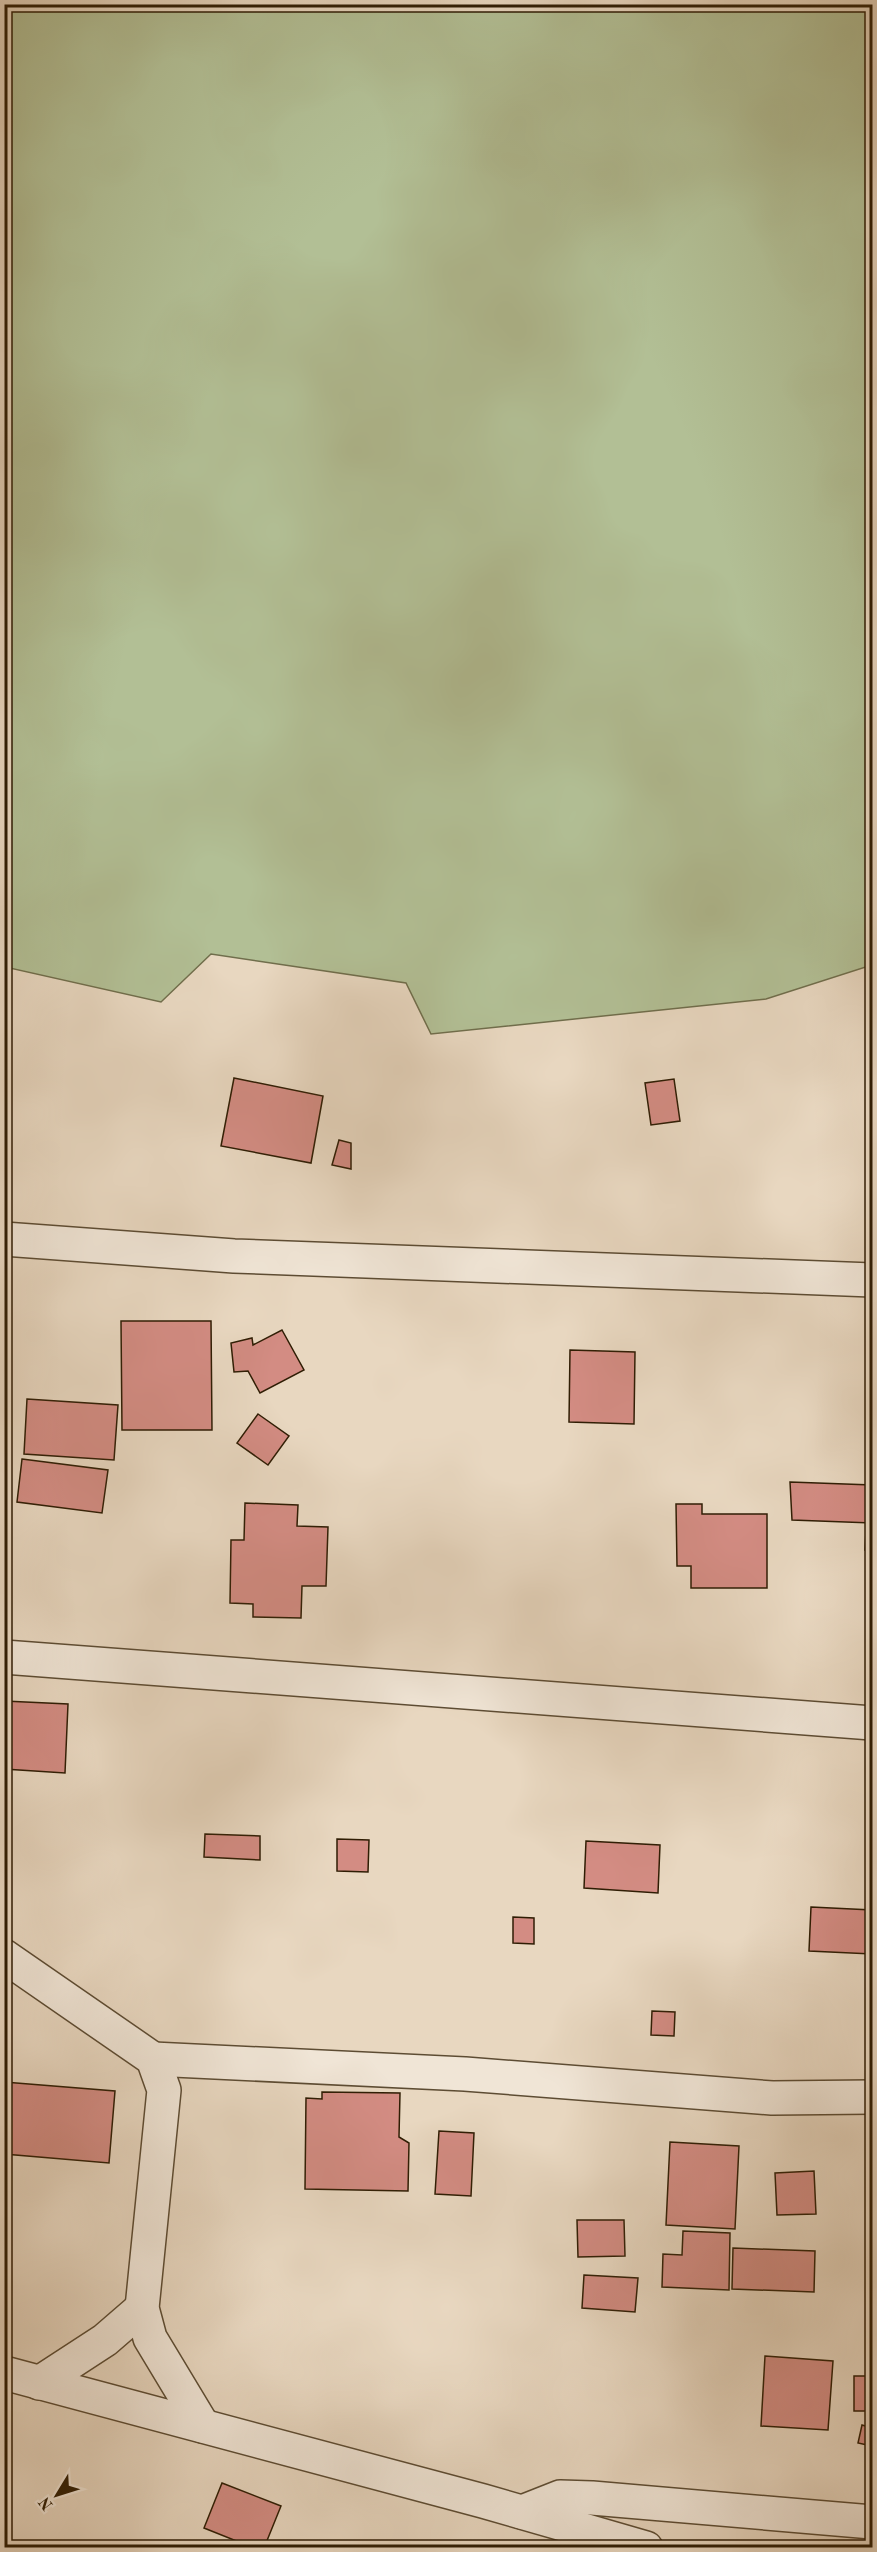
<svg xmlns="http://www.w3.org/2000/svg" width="877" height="2552" viewBox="0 0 877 2552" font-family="'Old Standard TT',serif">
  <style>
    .green { fill: #b2bf95; stroke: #706e4c; stroke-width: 1.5 }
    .building { fill: #d38c83; stroke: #2f1d04; stroke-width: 1.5 }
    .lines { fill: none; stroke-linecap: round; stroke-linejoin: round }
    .minor-casing { stroke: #5d4c33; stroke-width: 36 }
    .minor { stroke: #f0e5d6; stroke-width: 33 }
  </style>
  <rect width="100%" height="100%" fill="#e8d7c0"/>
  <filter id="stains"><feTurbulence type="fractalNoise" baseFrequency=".00333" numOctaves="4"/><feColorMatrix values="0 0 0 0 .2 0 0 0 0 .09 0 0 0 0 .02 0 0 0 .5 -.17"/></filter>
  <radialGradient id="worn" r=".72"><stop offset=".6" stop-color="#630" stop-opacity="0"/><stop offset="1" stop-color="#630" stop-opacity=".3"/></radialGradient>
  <path class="green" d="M5,4L872,5V965L766,999L431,1034L406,983L211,954L161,1002L5,967Z"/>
  <g class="building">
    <path d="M234,1078L323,1096L311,1163L221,1146Z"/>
    <path d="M674,1079L680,1121L651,1125L645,1083Z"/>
    <path d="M339,1140L351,1143V1169L332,1165Z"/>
    <path d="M121,1321H211L212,1430H122Z"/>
    <path d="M282,1330L304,1370L260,1393L248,1371L234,1372L231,1343L252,1338L253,1345Z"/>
    <path d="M570,1350L635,1352L634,1424L569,1422Z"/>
    <path d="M27,1399L118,1405L114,1460L24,1454Z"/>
    <path d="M258,1414L289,1436L268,1465L237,1443Z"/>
    <path d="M22,1459L108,1470L102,1513L17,1502Z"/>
    <path d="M790,1482L872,1485V1523L792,1520Z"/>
    <path d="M245,1503L298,1505L297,1526L328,1527L326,1586H302L301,1618L253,1617V1604L230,1603L231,1540H244Z"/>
    <path d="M676,1504H702V1514H767V1588H691V1566H677Z"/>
    <path d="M866,1530H872V1551L865,1550Z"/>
    <path d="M4,1701L68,1704L65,1773L4,1769Z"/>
    <path d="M205,1834L260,1836V1860L204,1857Z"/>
    <path d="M337,1839L369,1840L368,1872L337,1871Z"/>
    <path d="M586,1841L660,1845L658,1893L584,1888Z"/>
    <path d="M811,1907L872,1910V1954L809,1951Z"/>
    <path d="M513,1917L534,1918V1944L513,1943Z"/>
    <path d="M652,2011L675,2012L674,2036L651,2035Z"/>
    <path d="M4,2082L115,2091L109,2163L4,2154Z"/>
    <path d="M322,2092L400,2093L399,2137L409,2143L408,2191L305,2189L306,2098L322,2099Z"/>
    <path d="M439,2131L474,2133L471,2196L435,2194Z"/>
    <path d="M670,2142L739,2146L735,2229L666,2225Z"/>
    <path d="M814,2171L816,2214L777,2215L775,2173Z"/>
    <path d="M577,2220H624L625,2256L578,2257Z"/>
    <path d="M683,2231L730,2233L729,2290L662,2287L663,2254L682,2255Z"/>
    <path d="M733,2248L815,2251L814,2292L732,2289Z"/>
    <path d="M584,2275L638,2278L635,2312L582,2308Z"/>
    <path d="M765,2356L833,2361L828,2430L761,2426Z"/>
    <rect x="854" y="2376" width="18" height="35"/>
    <path d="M862,2425L872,2428V2446L858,2443Z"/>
    <path d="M222,2483L281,2506L264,2548H254L204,2528Z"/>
  </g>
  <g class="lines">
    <g class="minor-casing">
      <g id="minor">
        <path d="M4,1239L234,1256L872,1280"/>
        <path d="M4,1657L872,1723"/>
        <path d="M4,1956L153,2059L164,2090L142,2308L150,2338L203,2426"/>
        <path d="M153,2059L465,2074L772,2098L872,2097"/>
        <path d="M4,2373L483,2501L646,2548"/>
        <path d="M39,2383L105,2340L142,2308"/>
        <path d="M522,2512L560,2497L592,2498L872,2522"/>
      </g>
    </g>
    <use href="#minor" class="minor"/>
  </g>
  <rect width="877" height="2552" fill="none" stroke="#e8d7c0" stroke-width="24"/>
  <rect x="6" y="6" width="865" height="2540" fill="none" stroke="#2f1d04" stroke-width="3"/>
  <rect x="12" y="12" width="853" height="2528" fill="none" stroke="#2f1d04" stroke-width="1.5"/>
  <g transform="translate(57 2495) rotate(232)" stroke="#f0e5d6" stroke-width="4.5" paint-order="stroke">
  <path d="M0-4.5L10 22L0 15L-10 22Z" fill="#2f1d04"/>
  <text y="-9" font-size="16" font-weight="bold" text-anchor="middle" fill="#2f1d04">N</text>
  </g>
  <rect width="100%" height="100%" filter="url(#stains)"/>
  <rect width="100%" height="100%" fill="url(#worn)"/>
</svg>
